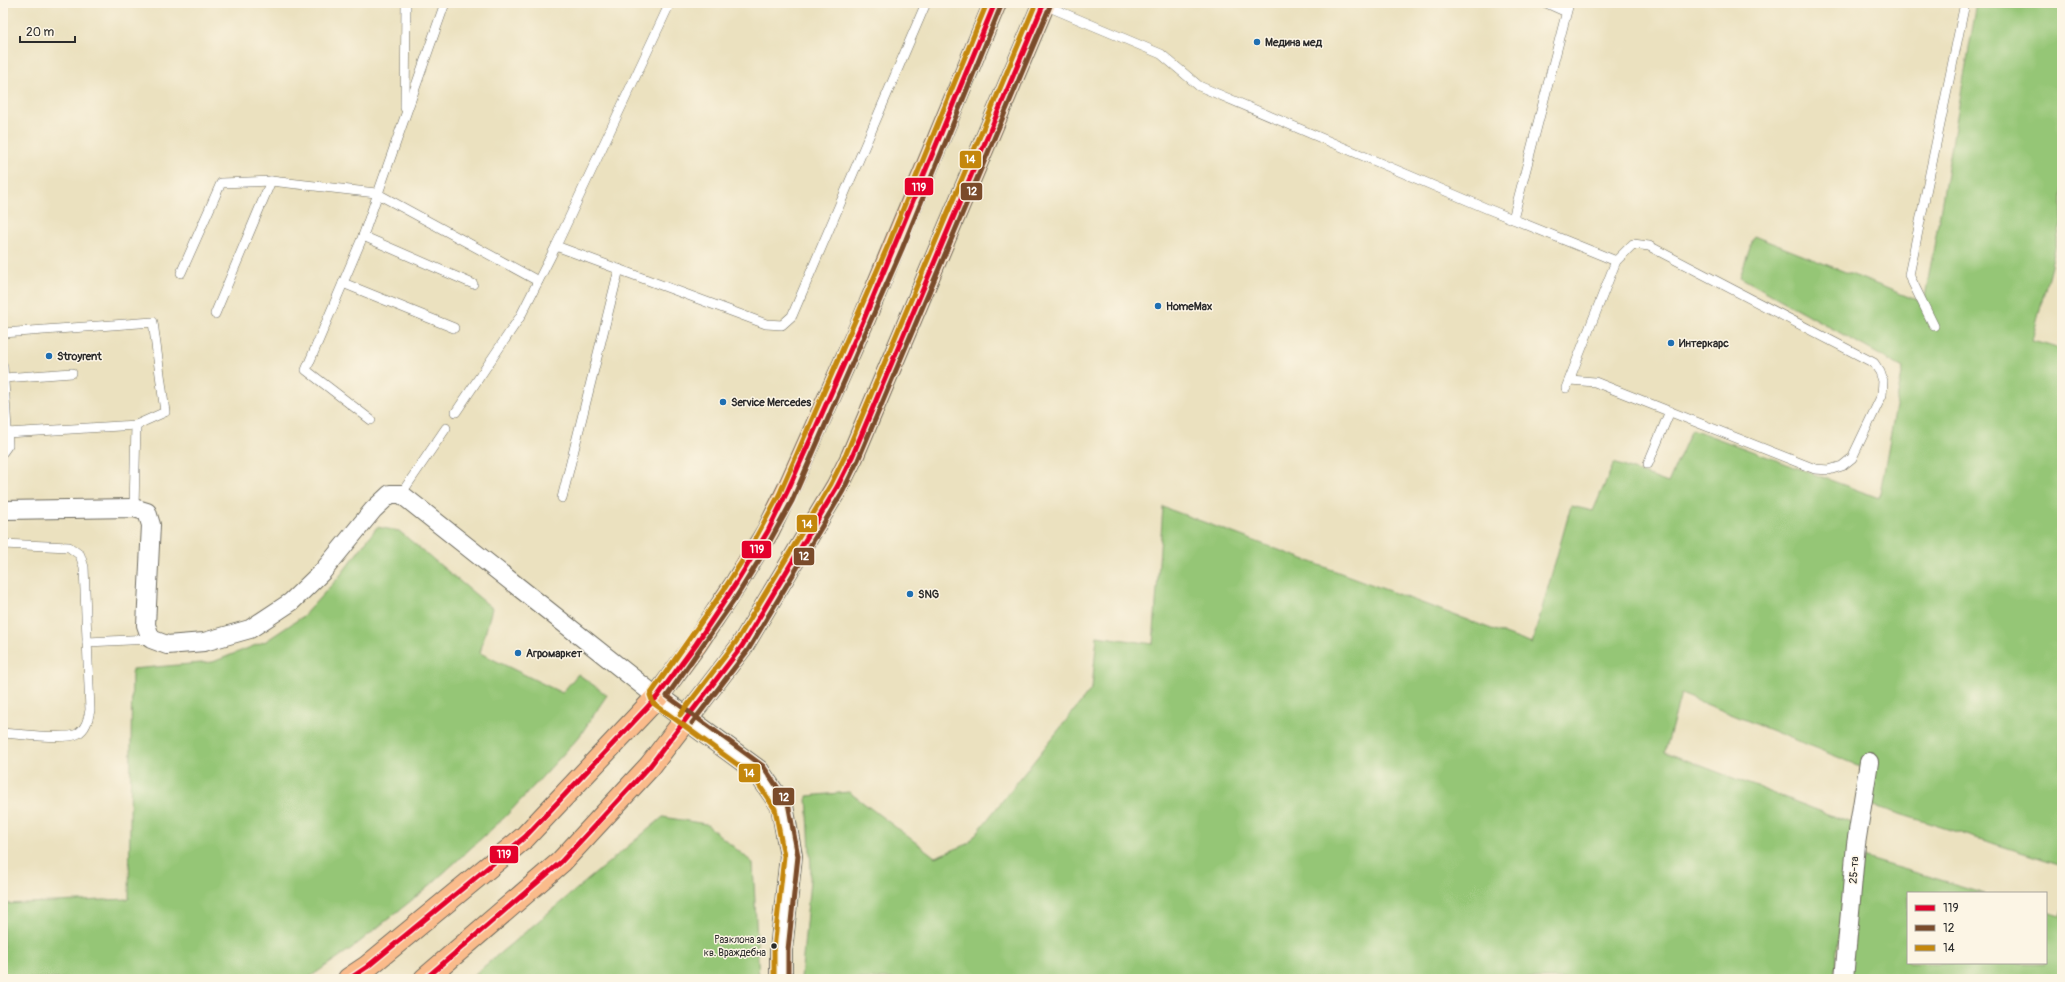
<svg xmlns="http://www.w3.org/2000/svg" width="2065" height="982" viewBox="0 0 2065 982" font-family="Pangolin,sans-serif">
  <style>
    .green { fill: #95c676; stroke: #607850 }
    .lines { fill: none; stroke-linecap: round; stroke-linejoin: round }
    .service-casing { stroke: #6e6b5f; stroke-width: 10 }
    .minor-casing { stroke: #6e6b5f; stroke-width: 20 }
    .tertiary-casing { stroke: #6e6b5f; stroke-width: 24 }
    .primary-casing { stroke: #6e6b5f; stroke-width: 24 }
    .service { stroke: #fff; stroke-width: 9 }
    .minor { stroke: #fff; stroke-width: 18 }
    .tertiary { stroke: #fff; stroke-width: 22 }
    .primary { stroke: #fabb8b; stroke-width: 22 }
    .bus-1-casing { stroke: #fcf5e5; stroke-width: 8 }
    .bus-2-casing { stroke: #fcf5e5; stroke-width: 8 }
    .bus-3-casing { stroke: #fcf5e5; stroke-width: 8 }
    .bus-1 { stroke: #e4002b; stroke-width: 5 }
    .bus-2 { stroke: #7a4b2a; stroke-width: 5 }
    .bus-3 { stroke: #c4870b; stroke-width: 5 }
    .poi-dot { fill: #1f6fb2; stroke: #fcf5e5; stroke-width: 1.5 }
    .bus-dot { fill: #2b2b2b; stroke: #fcf5e5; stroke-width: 1.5 }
    .labels { text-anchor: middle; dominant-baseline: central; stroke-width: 3; stroke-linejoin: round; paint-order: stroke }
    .bus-label { font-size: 10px; fill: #2b2b2b; stroke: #fcf5e5; text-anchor: end }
    .poi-label { font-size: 11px; font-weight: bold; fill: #2b2b2b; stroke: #fcf5e5; text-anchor: start }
    .street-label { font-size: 11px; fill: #2b2b2b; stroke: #fcf5e5 }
    .line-badge { stroke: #fcf5e5; stroke-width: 1.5 }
    .badge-label { font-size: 11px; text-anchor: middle; font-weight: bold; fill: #fff }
  </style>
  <rect width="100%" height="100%" fill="#fcf5e5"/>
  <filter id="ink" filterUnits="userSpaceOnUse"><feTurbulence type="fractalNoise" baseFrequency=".025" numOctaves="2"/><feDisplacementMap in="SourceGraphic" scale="8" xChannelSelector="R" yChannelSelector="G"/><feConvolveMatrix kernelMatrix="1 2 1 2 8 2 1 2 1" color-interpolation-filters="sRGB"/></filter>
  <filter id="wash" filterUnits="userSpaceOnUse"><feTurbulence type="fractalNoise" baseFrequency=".012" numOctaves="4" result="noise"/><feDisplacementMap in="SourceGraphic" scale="16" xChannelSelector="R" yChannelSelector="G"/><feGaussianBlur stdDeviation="0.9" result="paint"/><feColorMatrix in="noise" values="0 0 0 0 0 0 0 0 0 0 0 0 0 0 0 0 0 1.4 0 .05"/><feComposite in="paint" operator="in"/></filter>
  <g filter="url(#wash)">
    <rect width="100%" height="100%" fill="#ebe1bf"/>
    <g class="green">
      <path d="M1977,3H2062V221L2032,341L2062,349V865L1871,805L1860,766L1681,694L1665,752L1851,823L1834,979H801L811,869L807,796L849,792L935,857L968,844L1092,688L1097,636L1153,644L1163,507L1532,644L1571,506L1593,511L1614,463L1668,483L1692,429L1879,498L1903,368L1740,277L1754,236L1924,303Z"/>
      <path d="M377,527L399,531L492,608L480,653L562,693L578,674L607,695L579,737L506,816L427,888L352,948L307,979H3V904L129,899L132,669L213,662L266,641L302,617L339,577Z"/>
      <path d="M663,817L706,824L753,863L759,979H469Z"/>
      <path d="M1862,857L1985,893H1908V963H2046V911L2060,915L2062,908V979H1844Z"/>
    </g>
  </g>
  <g filter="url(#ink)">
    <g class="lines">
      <g class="service-casing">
        <g id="service">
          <path d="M1546,3L1566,12"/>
          <path d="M1042,4L1161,54L1199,86L1488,209L1616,261"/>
          <path d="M405,108L406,3"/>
          <path d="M1513,219L1569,3"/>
          <path d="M363,236L473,284"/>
          <path d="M556,246L766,324L782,325L792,316L926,3"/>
          <path d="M181,273L221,183L271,181L376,193L538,281"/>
          <path d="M343,283L454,328"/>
          <path d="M215,314L271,181"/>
          <path d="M1934,326L1909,275L1965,3"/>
          <path d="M3,333L153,322L165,412L136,425L134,508"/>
          <path d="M3,366L8,445L3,452"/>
          <path d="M4,378L72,373"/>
          <path d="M1566,388L1616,261L1633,244L1649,246L1874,363L1880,372L1883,381L1882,395L1852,458L1842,466L1829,470L1815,469L1595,382L1570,380"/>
          <path d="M456,412L520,317L556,246L670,3"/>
          <path d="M371,420L306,370L363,236L445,3"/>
          <path d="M7,433L136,425"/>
          <path d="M1648,464L1670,411"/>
          <path d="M401,494L446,428"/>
          <path d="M562,498L619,269"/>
          <path d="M3,544L69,547L80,555L84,567L90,710C88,720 86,729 77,734C66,740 18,734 3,733"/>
          <path d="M87,642L151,639"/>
        </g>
      </g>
      <g class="minor-casing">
        <g id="minor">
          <path d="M3,510L134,508L147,512L151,525L146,625L151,639L167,645L204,642L250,629L291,602L323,571L373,510L390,494H401L657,697"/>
          <path d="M1844,979L1856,844L1869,762"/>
        </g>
      </g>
      <g class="tertiary-casing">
        <path id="tertiary" d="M657,697L758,771L782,806L791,856L781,950V979"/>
      </g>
      <g class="primary-casing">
        <g id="primary">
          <path d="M349,979L367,967L525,837L657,697L696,644L737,582L768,531L788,490L864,319L995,3"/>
          <path d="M425,979L561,862L650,766L742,646L837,487L852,457L1044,3"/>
        </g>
      </g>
      <use href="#service" class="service"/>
      <use href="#minor" class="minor"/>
      <use href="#tertiary" class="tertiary"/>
      <use href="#primary" class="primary"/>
      <g class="bus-1-casing">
        <g id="bus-1">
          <path d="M349,979L367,967L525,837L657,697L696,644L737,582L768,531L788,490L864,319L995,3"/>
          <path d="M425,979L561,862L650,766L742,646L837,487L852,457L1044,3"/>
        </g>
      </g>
      <g class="bus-2-casing">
        <g id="bus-2">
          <path d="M692,723L748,650L843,491L858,460L1050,6"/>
          <path d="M788,979V950L798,856L788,803L763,766L667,696L735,599L761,557L792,501L902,249L1001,6"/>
        </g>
      </g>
      <g class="bus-3-casing">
        <g id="bus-3">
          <path d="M680,715L736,642L831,484L846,454L1036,3"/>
          <path d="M774,979V949L784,856L775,809L753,776L653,703L650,695L723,591L749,550L779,495L889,243L987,3"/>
        </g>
      </g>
      <use href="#bus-1" class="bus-1"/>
      <use href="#bus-2" class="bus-2"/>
      <use href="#bus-3" class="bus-3"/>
    </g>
  </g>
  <g class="poi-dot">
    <circle cx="1257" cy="42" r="4"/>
    <circle cx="1158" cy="306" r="4"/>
    <circle cx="1671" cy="343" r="4"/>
    <circle cx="49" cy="356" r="4"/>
    <circle cx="723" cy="402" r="4"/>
    <circle cx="910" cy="594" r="4"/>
    <circle cx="518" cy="653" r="4"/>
  </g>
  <circle class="bus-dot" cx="774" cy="946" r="3.5"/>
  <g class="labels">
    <g class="bus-label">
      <text x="766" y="940">Разклона за<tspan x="766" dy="13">кв. Враждебна</tspan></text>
    </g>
    <g class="poi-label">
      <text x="1265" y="42">Медина мед</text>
      <text x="1166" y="306">HomeMax</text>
      <text x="1679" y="343">Интеркарс</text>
      <text x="57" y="356">Stroyrent</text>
      <text x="731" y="402">Service Mercedes</text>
      <text x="918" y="594">SNG</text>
      <text x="526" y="653">Агромаркет</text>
    </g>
    <g class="street-label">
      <text transform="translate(1854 870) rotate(-86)">25-та</text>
    </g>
  </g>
  <g class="line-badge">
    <rect x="959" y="150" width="23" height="19" rx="4" fill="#c4870b"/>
    <rect x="904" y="177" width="30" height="19" rx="4" fill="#e4002b"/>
    <rect x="960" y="182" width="23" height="19" rx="4" fill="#7a4b2a"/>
    <rect x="796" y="514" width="22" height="19" rx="4" fill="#c4870b"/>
    <rect x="741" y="540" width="31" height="19" rx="4" fill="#e4002b"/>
    <rect x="793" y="547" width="22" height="19" rx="4" fill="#7a4b2a"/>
    <rect x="738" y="763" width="23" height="20" rx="4" fill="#c4870b"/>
    <rect x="772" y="787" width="23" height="19" rx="4" fill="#7a4b2a"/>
    <rect x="489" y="845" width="30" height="19" rx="4" fill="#e4002b"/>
  </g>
  <g class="badge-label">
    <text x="970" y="163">14</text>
    <text x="919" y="191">119</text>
    <text x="972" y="195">12</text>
    <text x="807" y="528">14</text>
    <text x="757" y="553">119</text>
    <text x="804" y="560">12</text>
    <text x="749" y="777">14</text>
    <text x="784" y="801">12</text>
    <text x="504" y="858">119</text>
  </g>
  <rect width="2065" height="982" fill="none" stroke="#fcf5e5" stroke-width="16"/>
  <rect x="1907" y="892" width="140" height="72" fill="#fcf5e5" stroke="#a8a49b"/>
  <rect x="1915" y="905" width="20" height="6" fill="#e4002b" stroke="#a8a49b"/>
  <text x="1943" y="912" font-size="12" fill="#2b2b2b">119</text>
  <rect x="1915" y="925" width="20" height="6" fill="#7a4b2a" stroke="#a8a49b"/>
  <text x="1943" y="932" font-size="12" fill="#2b2b2b">12</text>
  <rect x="1915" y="945" width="20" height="6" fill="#c4870b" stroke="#a8a49b"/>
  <text x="1943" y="952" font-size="12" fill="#2b2b2b">14</text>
  <path d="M20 36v6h55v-6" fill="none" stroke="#2b2b2b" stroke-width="2"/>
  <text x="26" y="36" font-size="12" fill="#2b2b2b" stroke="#fcf5e5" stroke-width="3" paint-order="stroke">20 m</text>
</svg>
